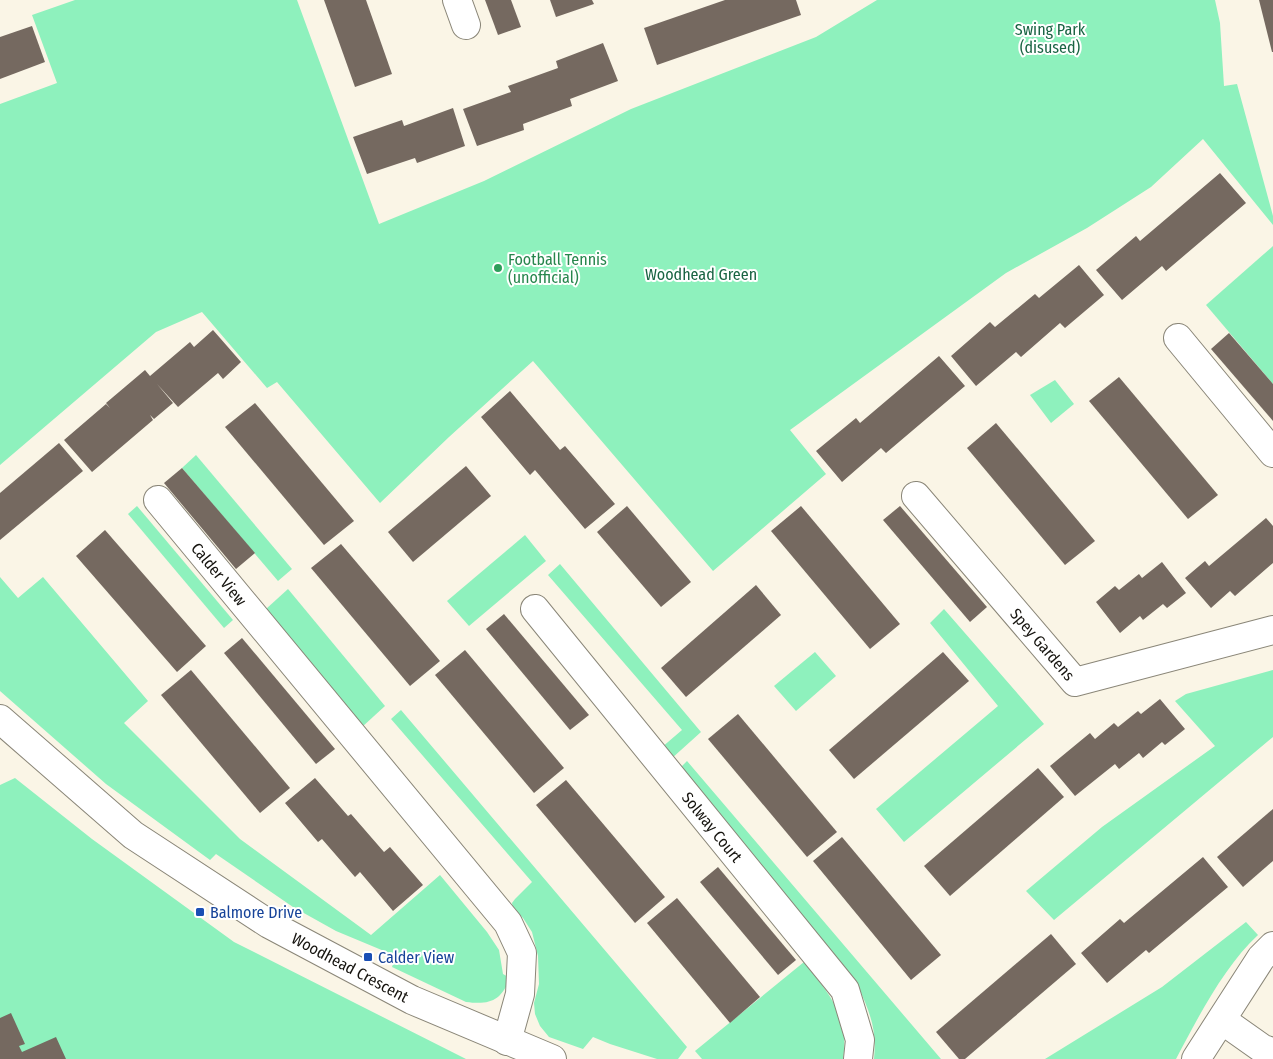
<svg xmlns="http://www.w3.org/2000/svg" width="1273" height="1059" viewBox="0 0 1273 1059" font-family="'Fira Sans Condensed',sans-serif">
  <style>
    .green { fill: #8ef1bd }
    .building { fill: #756960 }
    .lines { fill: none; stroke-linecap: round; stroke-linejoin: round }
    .street-casing { stroke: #8a8678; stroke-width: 30 }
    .secondary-casing { stroke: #8a8678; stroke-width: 30 }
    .street { stroke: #fff; stroke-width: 28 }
    .secondary { stroke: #fff; stroke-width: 28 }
    .leisure-dot { fill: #2e9e5b; stroke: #fff; stroke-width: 2 }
    .transit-dot { fill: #1a4fb4; stroke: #fff; stroke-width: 2 }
    .labels { text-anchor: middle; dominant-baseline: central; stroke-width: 4; stroke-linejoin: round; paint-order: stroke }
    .park-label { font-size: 16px; fill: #196443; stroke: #fff }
    .leisure-label { font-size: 16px; fill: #27864d; stroke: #fff; text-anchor: start }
    .street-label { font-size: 16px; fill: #15130e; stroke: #fff }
    .transit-label { font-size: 16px; fill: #164399; stroke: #fff; text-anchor: start }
  </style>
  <rect width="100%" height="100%" fill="#faf5e6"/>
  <g class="green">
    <path d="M75,0H297L379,224L484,181L631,109L816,37L877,0H1215L1220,23L1224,86L1237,84L1273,216V225L1203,139L1151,187L1087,228L1006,273L790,430L826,474L713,571L533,361L449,437L380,503L277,382L267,388L202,312L156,332L0,465V104L57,83L32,15Z"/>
    <path d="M1273,246V384L1206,305Z"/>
    <path d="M1055,380L1074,404L1051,423L1030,395Z"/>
    <path d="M196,455L292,569L278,581L182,468Z"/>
    <path d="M137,506L233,620L224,628L128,514Z"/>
    <path d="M525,535L546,561L469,626L447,601Z"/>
    <path d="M560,564L701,732L671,759L661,748L682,730L548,575Z"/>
    <path d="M0,577L18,598L43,577L148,701L124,723L240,839L371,935L440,875L487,932L499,950L503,974L510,978C501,1001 490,1005 466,1002L392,967L396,956L336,931L293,907L216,854L210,860L106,784L0,691Z"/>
    <path d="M288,589L385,706L362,727L266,609Z"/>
    <path d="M944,609L1044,724L904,842L876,809L998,706L930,623Z"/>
    <path d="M815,652L836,676L796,711L774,686Z"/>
    <path d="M1273,670V737L1054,920L1026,891L1102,827L1215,746L1175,701L1186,694Z"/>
    <path d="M401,710L687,1047L678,1059H657L610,1044L593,1037L583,1049L549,1037L540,1026L535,1014L534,1003L539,984L538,956L532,932L523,918L513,908L512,903L515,899L532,882L391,719Z"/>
    <path d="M687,761L941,1059H874C877,1029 870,1013 858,986L680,768Z"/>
    <path d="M15,778L92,839L234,942L466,1059H0V785Z"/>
    <path d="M1246,922L1258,935C1225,965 1197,1019 1176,1059H1045L1162,987Z"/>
    <path d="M804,962C829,994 850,1016 843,1059H702L695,1051Z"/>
  </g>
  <g class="building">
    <path d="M324,0H366L392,74L355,87Z"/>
    <path d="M485,0H511L521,27L498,35Z"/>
    <path d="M550,0H592L594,4L556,17Z"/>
    <path d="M725,0H796L801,15L657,65L644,28Z"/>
    <path d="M1259,0H1273V52H1272Z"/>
    <path d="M32,26L45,62L0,79V37Z"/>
    <path d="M603,43L618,81L570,99L572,106L523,124L524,130L477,146L463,109L511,92L508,86L558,68L556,61Z"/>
    <path d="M453,108L465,146L417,163L415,158L367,174L353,137L402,120L404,126Z"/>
    <path d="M1220,173L1246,203L1166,271L1162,266L1122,300L1096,270L1136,236L1140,241Z"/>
    <path d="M1079,265L1104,295L1065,328L1060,323L1021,357L1016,352L976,386L951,356L990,322L995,327L1035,294L1039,298Z"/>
    <path d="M213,330L241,362L223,379L218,373L178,407L157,384L173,403L154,419L150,415L153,420L92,472L64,440L106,404L110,408L106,403L145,370L150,376L190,342L194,347Z"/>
    <path d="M1229,333L1273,384V421L1211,349Z"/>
    <path d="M939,356L965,386L886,453L881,448L842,482L816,451L856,418L860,423Z"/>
    <path d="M1119,377L1218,495L1188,519L1089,401Z"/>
    <path d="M510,391L560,450L565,446L615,504L585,529L535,470L530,475L481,417Z"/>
    <path d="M255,403L354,521L324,545L225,427Z"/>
    <path d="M996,423L1095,541L1065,565L967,448Z"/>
    <path d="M59,443L83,471L0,540V493Z"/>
    <path d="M466,466L491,496L413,562L388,532Z"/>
    <path d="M182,468L255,553L236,569L164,483Z"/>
    <path d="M627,506L691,582L661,607L597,532Z"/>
    <path d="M801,506L900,624L870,649L771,531Z"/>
    <path d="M900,506L987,607L970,622L883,520Z"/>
    <path d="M1266,518L1273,526V563L1235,596L1230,591L1211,608L1185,578L1205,561L1209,566Z"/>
    <path d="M105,530L206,646L177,672L76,556Z"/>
    <path d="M341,544L440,661L410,686L311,568Z"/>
    <path d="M1162,562L1186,593L1167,608L1163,604L1143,620L1140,616L1120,633L1096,602L1115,586L1119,590L1139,574L1142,578Z"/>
    <path d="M756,585L781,615L686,697L661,668Z"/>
    <path d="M504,614L589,715L570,730L486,629Z"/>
    <path d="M242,638L335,749L316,764L224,653Z"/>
    <path d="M465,650L564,768L534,793L435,675Z"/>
    <path d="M943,652L969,681L854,779L829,750Z"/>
    <path d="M191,670L290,788L260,813L161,695Z"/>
    <path d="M1160,699L1185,729L1165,745L1162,742L1143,758L1139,753L1119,769L1115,764L1075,796L1050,766L1090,733L1095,739L1114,723L1118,727L1138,711L1141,714Z"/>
    <path d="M738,714L837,832L807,857L708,739Z"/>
    <path d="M1038,768L1064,797L950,896L924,866Z"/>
    <path d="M315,778L348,816L351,814L384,852L390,847L423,885L393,911L360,872L355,877L322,839L318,842L285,803Z"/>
    <path d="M566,780L665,897L635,923L536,805Z"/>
    <path d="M1273,809V861L1243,887L1217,857Z"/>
    <path d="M842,837L941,955L911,980L813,861Z"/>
    <path d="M1203,857L1228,887L1149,953L1146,950L1107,983L1081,953L1120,919L1124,923Z"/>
    <path d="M718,867L796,960L778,975L700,882Z"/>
    <path d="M677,898L760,997L730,1023L647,923Z"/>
    <path d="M1051,934L1076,964L965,1059H959L936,1032Z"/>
    <path d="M11,1013L25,1044L19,1046L22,1052L56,1037L66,1059H0V1018Z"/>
  </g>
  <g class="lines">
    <g class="street-casing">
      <g id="street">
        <path d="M457,0L466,25"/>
        <path d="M1178,338L1273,453"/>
        <path id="s1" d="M916,496L1075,682L1273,630"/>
        <path id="s2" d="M158,500L508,923L522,953L520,994L507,1041"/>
        <path id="s3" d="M535,609L845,990L860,1040L858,1059"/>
        <path id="s4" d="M0,719L133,835L269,924L412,1000L552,1059"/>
        <path d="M1222,1020L1263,1049L1273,1052"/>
      </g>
    </g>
    <g class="secondary-casing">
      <path id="secondary" d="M1196,1059L1261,958L1273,946"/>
    </g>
    <use href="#street" class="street"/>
    <use href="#secondary" class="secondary"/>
  </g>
  <circle class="leisure-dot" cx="498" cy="268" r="5"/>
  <g class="transit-dot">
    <rect x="195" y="907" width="10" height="10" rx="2.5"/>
    <rect x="363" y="952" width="10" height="10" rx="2.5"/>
  </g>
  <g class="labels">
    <g class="park-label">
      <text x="1050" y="29">Swing Park<tspan x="1050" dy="18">(disused)</tspan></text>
      <text x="701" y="274">Woodhead Green</text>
    </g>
    <g class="leisure-label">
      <text x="508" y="259">Football Tennis<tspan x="508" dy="18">(unofficial)</tspan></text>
    </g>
    <g class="street-label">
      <text stroke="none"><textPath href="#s2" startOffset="96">Calder View</textPath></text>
      <text stroke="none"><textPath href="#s1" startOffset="195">Spey Gardens</textPath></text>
      <text stroke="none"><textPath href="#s3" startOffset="281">Solway Court</textPath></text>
      <text stroke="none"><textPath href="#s4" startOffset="431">Woodhead Crescent</textPath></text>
    </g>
    <g class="transit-label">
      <text x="210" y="912">Balmore Drive</text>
      <text x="378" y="957">Calder View</text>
    </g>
  </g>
</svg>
